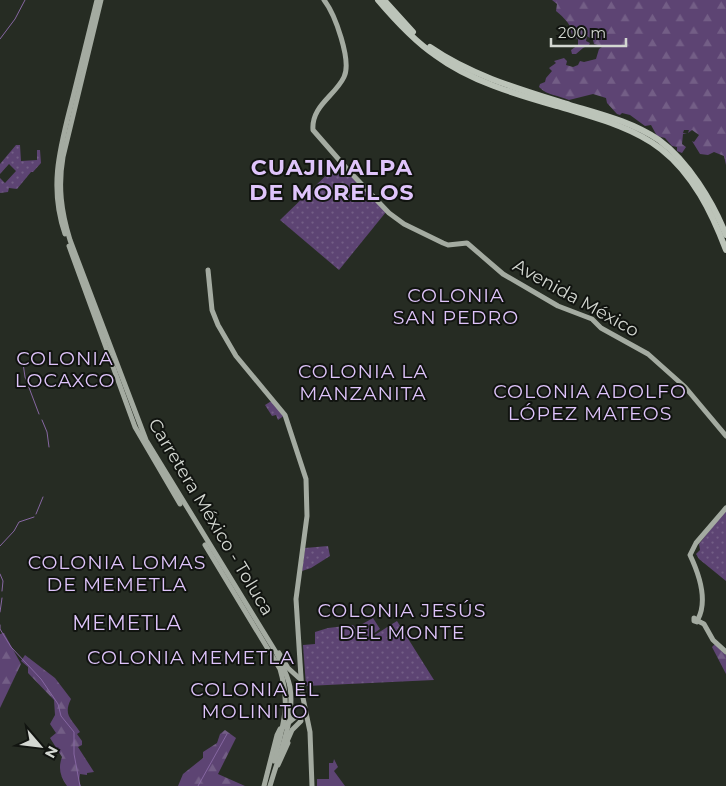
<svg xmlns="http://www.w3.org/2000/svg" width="726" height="786" viewBox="0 0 726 786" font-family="Montserrat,sans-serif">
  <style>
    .green { fill: #5d4473 }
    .forest { fill: url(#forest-firs) }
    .park { fill: url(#park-dots) }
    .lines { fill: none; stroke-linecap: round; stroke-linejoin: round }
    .stream { stroke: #8667a2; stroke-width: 1 }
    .major { stroke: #a4aba1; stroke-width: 5 }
    .highway { stroke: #bcc4b9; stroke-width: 6 }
    .major-bridge { stroke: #a4aba1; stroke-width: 5 }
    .labels { text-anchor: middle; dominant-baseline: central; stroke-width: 4; stroke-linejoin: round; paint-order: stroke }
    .street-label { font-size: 18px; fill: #d3d7d1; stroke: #111410 }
    .neighbourhood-label { font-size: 19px; letter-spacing: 1px; fill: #dfc4fb; stroke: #111410 }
    .quarter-label { font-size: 20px; letter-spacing: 1px; fill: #dfc4fb; stroke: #111410 }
    .district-label { font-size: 22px; font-weight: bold; letter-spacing: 1px; fill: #dfc4fb; stroke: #111410 }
  </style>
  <defs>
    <pattern id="forest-firs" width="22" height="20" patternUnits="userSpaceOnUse" patternTransform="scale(1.25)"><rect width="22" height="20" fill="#5d4473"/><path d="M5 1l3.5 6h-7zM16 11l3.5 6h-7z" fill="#735e86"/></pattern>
    <pattern id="park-dots" width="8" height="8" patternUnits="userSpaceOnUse" patternTransform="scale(1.25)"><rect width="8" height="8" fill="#5d4473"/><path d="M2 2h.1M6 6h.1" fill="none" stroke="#735e86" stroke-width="1.8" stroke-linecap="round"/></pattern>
  </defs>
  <rect width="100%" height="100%" fill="#262c23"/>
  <g class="green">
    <path d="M373,618L380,629L365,640L357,627Z"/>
    <path d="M334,759L338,767L334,771L345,786H317V779H329V763H333Z"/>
  </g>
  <g class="forest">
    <path d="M552,0H726V165L724,156L714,152L708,155L700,154L692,141L694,142L699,135L692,130L688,133L689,130H684L683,133L687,134H683L682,144L686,147L682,153L677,151V147L672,146L665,138L657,136L651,125L645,126L630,115L622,113L620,115L617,114L607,103L606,98L593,94L569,100C558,95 548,96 539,87L540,84L545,82L546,78L552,71L549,68L556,63L554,61L564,58L567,61L566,65L573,67L578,65L580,61L584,62L596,59L599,49L602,47H599L598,45L594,44L593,40L587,36L586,41L590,43L589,45L583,48L576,54H572L571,50L578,45V39C569,36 572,29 568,23C564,18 560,14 556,11L557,4Z"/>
    <path d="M4,633L21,664L0,708V634Z"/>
    <path d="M715,644L726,655V674L712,647Z"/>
    <path d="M25,655L55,678L71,699C63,715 71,718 80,732L77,734L82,741V745L78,747L94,772L87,773V775L80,774L79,782L81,786H67C60,776 58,768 62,757L50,738L56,733L50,724L55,715L54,700L28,673V667L21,661Z"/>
    <path d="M225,730L236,738L218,774L245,786H178L183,774L203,758V752L217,743L220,734Z"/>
  </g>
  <g class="park">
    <path d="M16,145H20L21,161L37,160V150H40L41,163L33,172H31L17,189L9,188L8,192L0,193V178L5,183L16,171L9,164L0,174V164Z"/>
    <path d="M340,162L386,212L339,270L280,220Z"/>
    <path d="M273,400L285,415L278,420L276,415L272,416L265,405Z"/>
    <path d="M726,510V581L699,559L696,554L700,550L699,544Z"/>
    <path d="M328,546L330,556L311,568L302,571L305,548Z"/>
    <path d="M397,621L434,680L306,686L303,645L315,644V632L328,628L353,625L365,641Z"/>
  </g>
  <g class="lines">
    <g class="stream">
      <path d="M0,39L15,19L25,0"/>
      <path d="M23,363L25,377L39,414"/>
      <path d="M42,420L47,432L49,447"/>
      <path d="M36,514L43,497"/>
      <path d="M0,546L14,531L19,522L34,517"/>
      <path d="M0,574L3,581L2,591"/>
      <path d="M0,612L2,598"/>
      <path d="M0,625V629L11,647L41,679L58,704L61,716L74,732V754L80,786"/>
      <path d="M198,786L227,734"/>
    </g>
    <g class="major">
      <path d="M101,0L63,157C58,186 61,211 70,240L146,440L277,654C282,665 288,676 290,687C295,720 279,754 270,786"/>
      <path d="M324,0C335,14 352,61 344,77C335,96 311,106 313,130L348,170L389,213L404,224L443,243L448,245L467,243L503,274L558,306L592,319L601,328L648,354L685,387L726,436"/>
      <path d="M65,234C48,185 61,145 73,97C81,65 89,32 97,0"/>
      <path d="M69,246L135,427L180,504"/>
      <path d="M208,270L212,310L218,325L236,356L285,415L306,479L307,516L296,599L302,693L310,732L312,786"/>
      <path d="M205,545L280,669C291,706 283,725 274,761"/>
      <path d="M694,618V621L697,622"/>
      <path d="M698,619C708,600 699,574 690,555L696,543L726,508"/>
      <path d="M698,621L704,624L713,640L726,652"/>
      <path d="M279,653L288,668L299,678"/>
      <path d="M285,746L292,730L301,721L300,718L296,717L294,718"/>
      <path d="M278,765L288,743"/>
      <path d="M264,786L277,735L280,729"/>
    </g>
    <g class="highway">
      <path d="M378,0C395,20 413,40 435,55C470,81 515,94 557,106C592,117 631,126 661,149C693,174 712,213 726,250"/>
      <path d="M384,0L413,32"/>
      <path d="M430,47C472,76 522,90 570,105C600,114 633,122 659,140C688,161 713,202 726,235"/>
    </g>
    <path class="major-bridge" d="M281,729L294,718"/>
  </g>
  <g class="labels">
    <g class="street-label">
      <text transform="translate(576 298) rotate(29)">Avenida México</text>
      <text transform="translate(211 517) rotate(59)">Carretera México - Toluca</text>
    </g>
    <g class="neighbourhood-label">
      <text x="456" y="295">COLONIA<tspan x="456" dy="22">SAN PEDRO</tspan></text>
      <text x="65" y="358">COLONIA<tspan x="65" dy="22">LOCAXCO</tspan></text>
      <text x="363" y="371">COLONIA LA<tspan x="363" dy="22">MANZANITA</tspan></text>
      <text x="590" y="391">COLONIA ADOLFO<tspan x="590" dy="22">LÓPEZ MATEOS</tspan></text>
      <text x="117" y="562">COLONIA LOMAS<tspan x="117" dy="22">DE MEMETLA</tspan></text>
      <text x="402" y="610">COLONIA JESÚS<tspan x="402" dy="22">DEL MONTE</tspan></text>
      <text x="191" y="657">COLONIA MEMETLA</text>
      <text x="255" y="689">COLONIA EL<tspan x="255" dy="22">MOLINITO</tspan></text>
    </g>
    <g class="quarter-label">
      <text x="127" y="623">MEMETLA</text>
    </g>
    <g class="district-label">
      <text x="332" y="167">CUAJIMALPA<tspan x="332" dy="25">DE MORELOS</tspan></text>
    </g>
  </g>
  <g transform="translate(40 746) rotate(118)" stroke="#111410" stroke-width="4" paint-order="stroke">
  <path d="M0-4L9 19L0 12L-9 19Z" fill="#d3d7d1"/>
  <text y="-8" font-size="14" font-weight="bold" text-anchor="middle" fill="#d3d7d1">N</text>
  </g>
  <path d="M551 38v8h75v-8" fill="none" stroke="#d3d7d1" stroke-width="2.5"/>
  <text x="558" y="38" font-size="15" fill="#d3d7d1" stroke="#111410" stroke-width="4" paint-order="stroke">200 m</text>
</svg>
